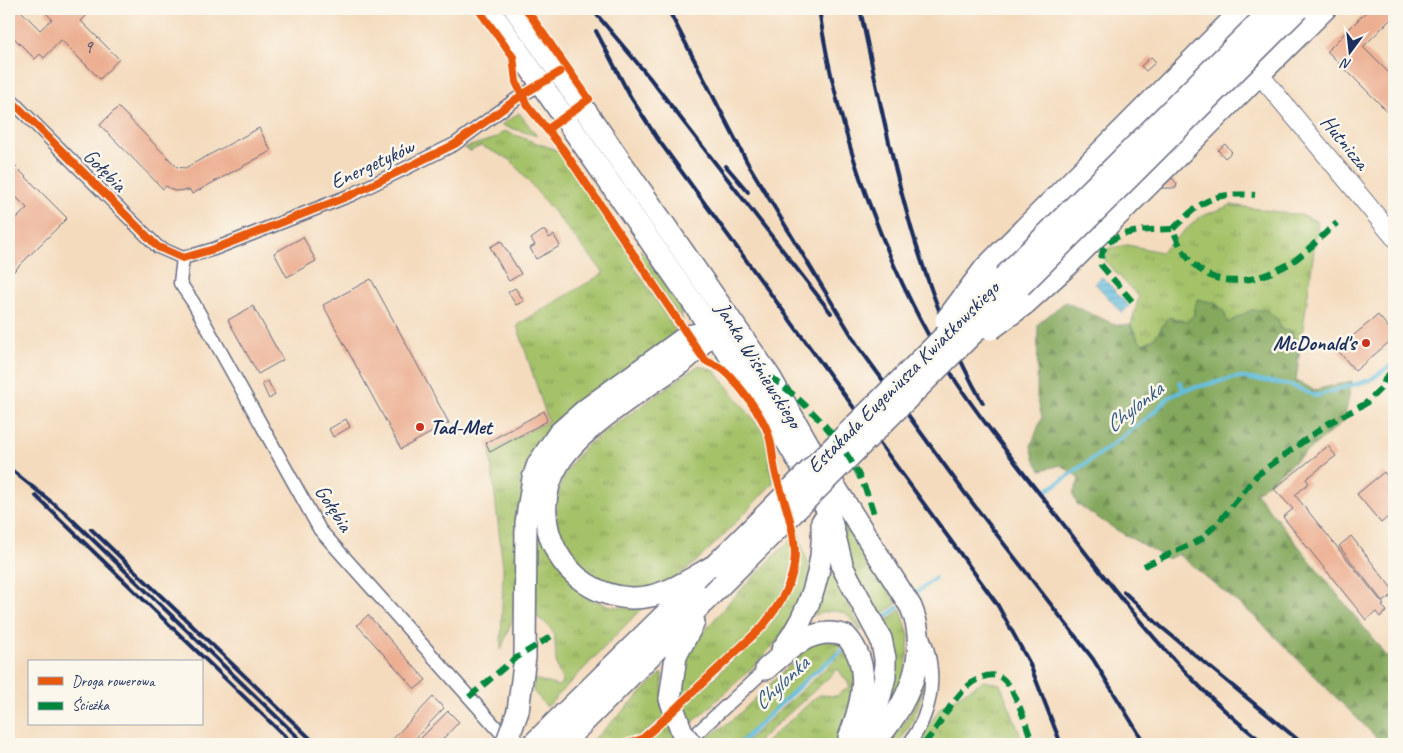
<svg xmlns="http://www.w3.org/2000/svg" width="1403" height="753" viewBox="0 0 1403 753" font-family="Caveat,sans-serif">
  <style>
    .grass { fill: url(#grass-tufts); stroke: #607864 }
    .forest { fill: url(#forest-firs); stroke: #506c5e }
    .water { fill: url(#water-rules); stroke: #3e769e }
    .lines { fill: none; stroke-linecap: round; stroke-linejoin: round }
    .stream { stroke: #61bedf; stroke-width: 4 }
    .building { fill: #ecaf92 }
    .minor-casing { stroke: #676b80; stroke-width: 15 }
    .secondary-casing { stroke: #676b80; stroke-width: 20 }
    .trunk-casing { stroke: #676b80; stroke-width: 24 }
    .minor { stroke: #fff; stroke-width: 12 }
    .secondary { stroke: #fff; stroke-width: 18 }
    .trunk { stroke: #fff; stroke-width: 21 }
    .rail { stroke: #1b2f5e; stroke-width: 4 }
    .trunk-bridge-casing { stroke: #676b80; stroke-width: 24; stroke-linecap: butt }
    .trunk-bridge { stroke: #fff; stroke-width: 21 }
    .quiet { stroke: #00873e; stroke-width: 6; stroke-dasharray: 12 6; stroke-linecap: butt }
    .cycleway-casing { stroke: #fbf7ec; stroke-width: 11 }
    .cycleway { stroke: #e8590c; stroke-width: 8 }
    .poi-dot { fill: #c8321e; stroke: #fbf7ec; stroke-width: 2 }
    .labels { text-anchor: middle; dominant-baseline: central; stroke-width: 5; stroke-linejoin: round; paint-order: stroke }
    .number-label { font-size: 19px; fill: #4f4f6b }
    .street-label { font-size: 21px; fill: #1b2f5e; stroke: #fbf7ec }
    .poi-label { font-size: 21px; font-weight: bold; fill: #1b2f5e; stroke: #fbf7ec; text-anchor: end }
    .water-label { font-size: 22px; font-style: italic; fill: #305a85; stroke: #fbf7ec }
  </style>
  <defs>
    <pattern id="grass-tufts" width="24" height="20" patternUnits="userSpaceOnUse" patternTransform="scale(1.25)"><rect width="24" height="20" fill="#a5c269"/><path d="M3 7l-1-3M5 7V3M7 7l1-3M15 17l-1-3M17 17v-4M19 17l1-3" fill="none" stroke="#869e5a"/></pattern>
    <pattern id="forest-firs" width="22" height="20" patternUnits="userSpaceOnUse" patternTransform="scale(1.25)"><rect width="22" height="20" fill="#84a85d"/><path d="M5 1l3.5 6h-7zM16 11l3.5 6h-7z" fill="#6b8950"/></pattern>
    <pattern id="water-rules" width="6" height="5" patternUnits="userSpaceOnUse" patternTransform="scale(1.25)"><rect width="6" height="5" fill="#61bedf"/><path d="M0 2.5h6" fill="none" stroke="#4f9bb8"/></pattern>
  </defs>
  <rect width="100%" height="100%" fill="#fbf7ec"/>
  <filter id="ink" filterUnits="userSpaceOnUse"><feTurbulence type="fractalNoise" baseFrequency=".02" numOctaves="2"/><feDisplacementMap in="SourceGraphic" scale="10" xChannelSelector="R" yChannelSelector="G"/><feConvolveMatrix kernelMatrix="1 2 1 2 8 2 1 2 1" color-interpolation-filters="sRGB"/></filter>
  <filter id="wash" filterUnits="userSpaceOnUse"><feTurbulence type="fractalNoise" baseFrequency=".0096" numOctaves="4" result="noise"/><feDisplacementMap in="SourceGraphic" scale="20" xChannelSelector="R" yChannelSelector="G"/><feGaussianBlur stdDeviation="1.12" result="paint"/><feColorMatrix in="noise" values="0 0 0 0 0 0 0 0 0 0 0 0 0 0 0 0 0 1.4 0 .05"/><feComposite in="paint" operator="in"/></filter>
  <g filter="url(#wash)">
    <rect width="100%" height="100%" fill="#f4dbbe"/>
    <g class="grass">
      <path d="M519,113L537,136L501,125Z"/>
      <path d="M504,131L559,151L635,261L634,266L675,330L674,334L553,426L515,612L501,650L503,568L490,452L548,421L517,325L604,273L511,160L481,146L470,151L464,148L496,138Z"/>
      <path d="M1231,205L1305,216L1318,222L1299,357L1296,339L1281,330L1278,320L1251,310L1228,323L1223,310L1194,308V315L1187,322L1169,318C1157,329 1161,337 1143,344L1138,339L1131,325L1139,297L1105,261L1109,248L1128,245L1161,252L1200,217Z"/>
      <path d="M641,249L681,308L682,320L639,258Z"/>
      <path d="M699,365L715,371L765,434L773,483C750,506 687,580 658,586C640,590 603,589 588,577C566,559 553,527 557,499C560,477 573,459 588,444Z"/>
      <path d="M832,497L897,603L875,620L848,571Z"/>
      <path d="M535,524L538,525C551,546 564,572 580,590C593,605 623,610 642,608L547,707L533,691L534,679L558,686L563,682C560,675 556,667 556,659C554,635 558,630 535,616Z"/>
      <path d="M798,531L811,574L805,593L782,636L755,665L689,726L682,708L770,624C792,592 801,570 798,531Z"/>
      <path d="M793,537C793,555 791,574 784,590C767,630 712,671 680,702L683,656L732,599Z"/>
      <path d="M829,566L862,630L860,631C848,609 836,608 814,615Z"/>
      <path d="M901,609L909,636L905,684L877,722L880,626Z"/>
      <path d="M822,639L843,643L834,654L736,744L700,743L736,717L812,644Z"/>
      <path d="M848,650L857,664L844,733L834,744H764L815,698L820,695L837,696L850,686L838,669L755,744H743L838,657Z"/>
      <path d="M662,673L663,703L666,715C636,741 629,744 589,744Z"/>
      <path d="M924,676C921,702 915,724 897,744H886C907,725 917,703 924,676Z"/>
      <path d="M983,681L1000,684L1024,744H915L941,707Z"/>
      <path d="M668,719L677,738L670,744H639Z"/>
    </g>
    <path class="forest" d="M1198,299L1215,303L1223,310L1228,323L1251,310H1267L1278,320L1281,330L1292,331L1299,357L1296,381L1315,390L1352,381L1344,421L1256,493L1394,665L1393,744L1377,738L1254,616L1178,554L1168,559L1115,529L1077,504L1073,494L1079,480L1077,476L1061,465L1041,470L1034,458L1031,446L1042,417L1037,397L1038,324L1065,302L1116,325H1131L1138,339L1143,344C1161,337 1158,329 1169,317L1187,322L1194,315V308Z"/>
    <path class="water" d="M1102,277L1129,306L1122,313L1095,283Z"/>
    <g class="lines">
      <g class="stream">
        <path d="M1180,382L1184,390"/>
        <path d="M1045,492L1108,448L1151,415L1168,398L1184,390L1238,377L1291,385L1315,396L1370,380L1394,363"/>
        <path d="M915,594L935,578"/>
        <path d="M879,622L898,607"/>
        <path d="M739,744L809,677L846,647"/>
      </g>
    </g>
    <g id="blocks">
      <g class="building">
        <path d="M15,9H19L40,30L52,19L45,12L49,9H93L81,21L119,59L100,79L61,40L44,58L40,54L35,59L9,33V15Z"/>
        <path d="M1369,9H1394V20L1392,18L1363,47L1394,78V118L1327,51Z"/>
        <path d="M1151,57L1156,62L1146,71L1141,66Z"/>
        <path d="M118,107L177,167L185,168L259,128L271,151L192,194L190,190L174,191L166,186L163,189L100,125Z"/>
        <path d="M1225,144L1232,152L1225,158L1218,150Z"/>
        <path d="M9,160L67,218L9,276V226L27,208L9,190Z"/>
        <path d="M1172,178L1177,184L1176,188H1162Z"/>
        <path d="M542,231H545L549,238L554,235L560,246L536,259L530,248L535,245L531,239Z"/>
        <path d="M303,237L316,261L287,277L274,253Z"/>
        <path d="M501,241L521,274L509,281L490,247Z"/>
        <path d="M371,279L449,423L401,449L323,305Z"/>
        <path d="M515,288L524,301L516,305L508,292Z"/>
        <path d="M253,306L283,360L258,374L228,320Z"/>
        <path d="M1378,315L1394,334V338L1355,371L1337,349Z"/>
        <path d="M268,381L275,395L269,399L262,384Z"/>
        <path d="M544,411L547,421L490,452L486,443Z"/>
        <path d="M346,419L350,427L333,437L329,429Z"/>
        <path d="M1328,446L1336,456L1306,479L1309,483L1295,495L1384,605L1382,606L1387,611L1380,617L1376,612L1366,620L1283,517L1293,509L1274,489Z"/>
        <path d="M1384,472L1391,481L1394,478V512L1381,523L1357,494Z"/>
        <path d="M1351,536L1394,591V594L1383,602L1339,546Z"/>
        <path d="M368,615L426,680L415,689L357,625Z"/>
        <path d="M433,697L444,708L410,744H388Z"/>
        <path d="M448,711L459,722L438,744H415Z"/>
      </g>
    </g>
  </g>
  <g filter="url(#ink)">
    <use href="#blocks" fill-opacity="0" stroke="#676b80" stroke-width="1"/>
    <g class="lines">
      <g class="minor-casing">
        <g id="minor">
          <path d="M9,98L158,247L183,258L214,249L351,195L455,144L522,95L545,82"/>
          <path d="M183,258L180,283L193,302L320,530L511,744"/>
          <path d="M685,744L766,669"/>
          <path d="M909,744C933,711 938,672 922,634"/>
        </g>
      </g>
      <g class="secondary-casing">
        <path id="secondary" d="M1248,70L1260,75L1394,237"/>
      </g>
      <g class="trunk-casing">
        <g id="trunk">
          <path d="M489,9L771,415L829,513L843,568L881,639L885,658V677L877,709L868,724L850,744"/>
          <path d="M515,9L770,377L808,444L911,607C932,657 906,707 873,744"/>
          <path d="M985,268L1243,9"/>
          <path d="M1025,304L1066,267L1325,9"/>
          <path d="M715,565C689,580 662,599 631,598C564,595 523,521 559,463C583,425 648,387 685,360C699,349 708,334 723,323"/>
          <path d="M782,650C810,613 825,568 822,522"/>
          <path d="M766,669C789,649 813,624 846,636C873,666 862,704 849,738"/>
          <path d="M670,699L676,656L694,622"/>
          <path d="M518,711L525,657L526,523L533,478L538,464L559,433L585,410L687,336L713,331"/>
          <path d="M533,744L697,583"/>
          <path d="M562,744L712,594"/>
        </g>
      </g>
      <use href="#minor" class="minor"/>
      <use href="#secondary" class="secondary"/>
      <use href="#trunk" class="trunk"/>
      <g class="rail">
        <path d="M592,9L649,77L831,313"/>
        <path d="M668,9L747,162L858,346L964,492L1093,659L1145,744"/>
        <path d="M819,9C837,134 888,276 957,383C993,437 1035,487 1074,538C1131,612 1190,687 1265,744"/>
        <path d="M860,9C889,143 914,283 983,403"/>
        <path d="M596,31L630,96L657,138L997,604L1029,662L1061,744"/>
        <path d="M726,166L748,192"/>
        <path d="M9,468L64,512L305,744"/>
        <path d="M36,496L293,744"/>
        <path d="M91,529L316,744"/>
        <path d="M1124,592L1160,626L1303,744"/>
      </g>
      <g class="trunk-bridge-casing">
        <g id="trunk-bridge">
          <path d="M946,320L985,268"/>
          <path d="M991,329L1025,304"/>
          <path d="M715,565L1272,9"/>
          <path d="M712,594L1298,9"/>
          <path d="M670,699L682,732L691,744"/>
          <path d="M506,744L518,711"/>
        </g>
      </g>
      <use href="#trunk-bridge" class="trunk-bridge"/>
      <g class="quiet">
        <path d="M1173,229C1202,200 1213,192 1255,195"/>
        <path d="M1132,301L1101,265C1098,228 1148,230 1173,229C1193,287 1237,292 1287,265C1305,255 1321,236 1337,223"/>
        <path d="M770,377C817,409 860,459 874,515"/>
        <path d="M1144,566L1200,540L1219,522L1257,475L1329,423L1365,404L1382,387L1386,377L1394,370"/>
        <path d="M469,697L513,660L555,634"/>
        <path d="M924,744C939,727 951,700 968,686C977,677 996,670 1005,681C1018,695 1026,726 1033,744"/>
      </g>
      <g class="cycleway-casing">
        <g id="cycleway">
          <path d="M478,9L513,57L516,82L527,105L563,149L703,358C708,364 712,363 719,367C725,370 731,377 735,382C745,393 762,417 767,430C773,444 772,460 776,475C797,541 810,568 762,627L657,726L642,739L627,744"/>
          <path d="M526,9L589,99L548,129"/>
          <path d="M9,98L158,247L183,258L214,249L351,195L455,144L522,95L560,72"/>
        </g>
      </g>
      <use href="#cycleway" class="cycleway"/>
    </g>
  </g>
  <g class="poi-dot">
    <circle cx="1366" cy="343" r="5"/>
    <circle cx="420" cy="427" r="5"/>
  </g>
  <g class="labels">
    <g class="number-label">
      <text x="88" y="47">9</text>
    </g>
    <g class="street-label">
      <text transform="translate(1345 142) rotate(51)">Hutnicza</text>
      <text transform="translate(372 164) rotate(-25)">Energetyków</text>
      <text transform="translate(105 170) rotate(45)">Gołębia</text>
      <text transform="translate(759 365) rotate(58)">Janka Wiśniewskiego</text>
      <text transform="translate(903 377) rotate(-45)">Estakada Eugeniusza Kwiatkowskiego</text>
      <text transform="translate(334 508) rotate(57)">Gołębia</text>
    </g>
    <g class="poi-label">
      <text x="1356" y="343">McDonald's</text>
      <text x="430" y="427" text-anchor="start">Tad-Met</text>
    </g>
    <g class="water-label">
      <text transform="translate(1134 407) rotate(-38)">Chylonka</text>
      <text transform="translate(781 683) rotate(-43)">Chylonka</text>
    </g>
  </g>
  <rect width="1403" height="753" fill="none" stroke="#fbf7ec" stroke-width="30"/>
  <rect x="28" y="660" width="175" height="65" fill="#fbf7ec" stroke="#a1a7b3"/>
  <rect x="38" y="677" width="25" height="8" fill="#e8590c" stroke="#a1a7b3"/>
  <text x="72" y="686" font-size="15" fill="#1b2f5e">Droga rowerowa</text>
  <rect x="38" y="702" width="25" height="8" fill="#00873e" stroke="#a1a7b3"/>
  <text x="72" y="710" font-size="15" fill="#1b2f5e">Ścieżka</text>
  <g transform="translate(1350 52) rotate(195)" stroke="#fbf7ec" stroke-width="4" paint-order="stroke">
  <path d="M0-4L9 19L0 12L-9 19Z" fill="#1b2f5e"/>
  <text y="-8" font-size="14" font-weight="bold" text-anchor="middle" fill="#1b2f5e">N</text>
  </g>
</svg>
